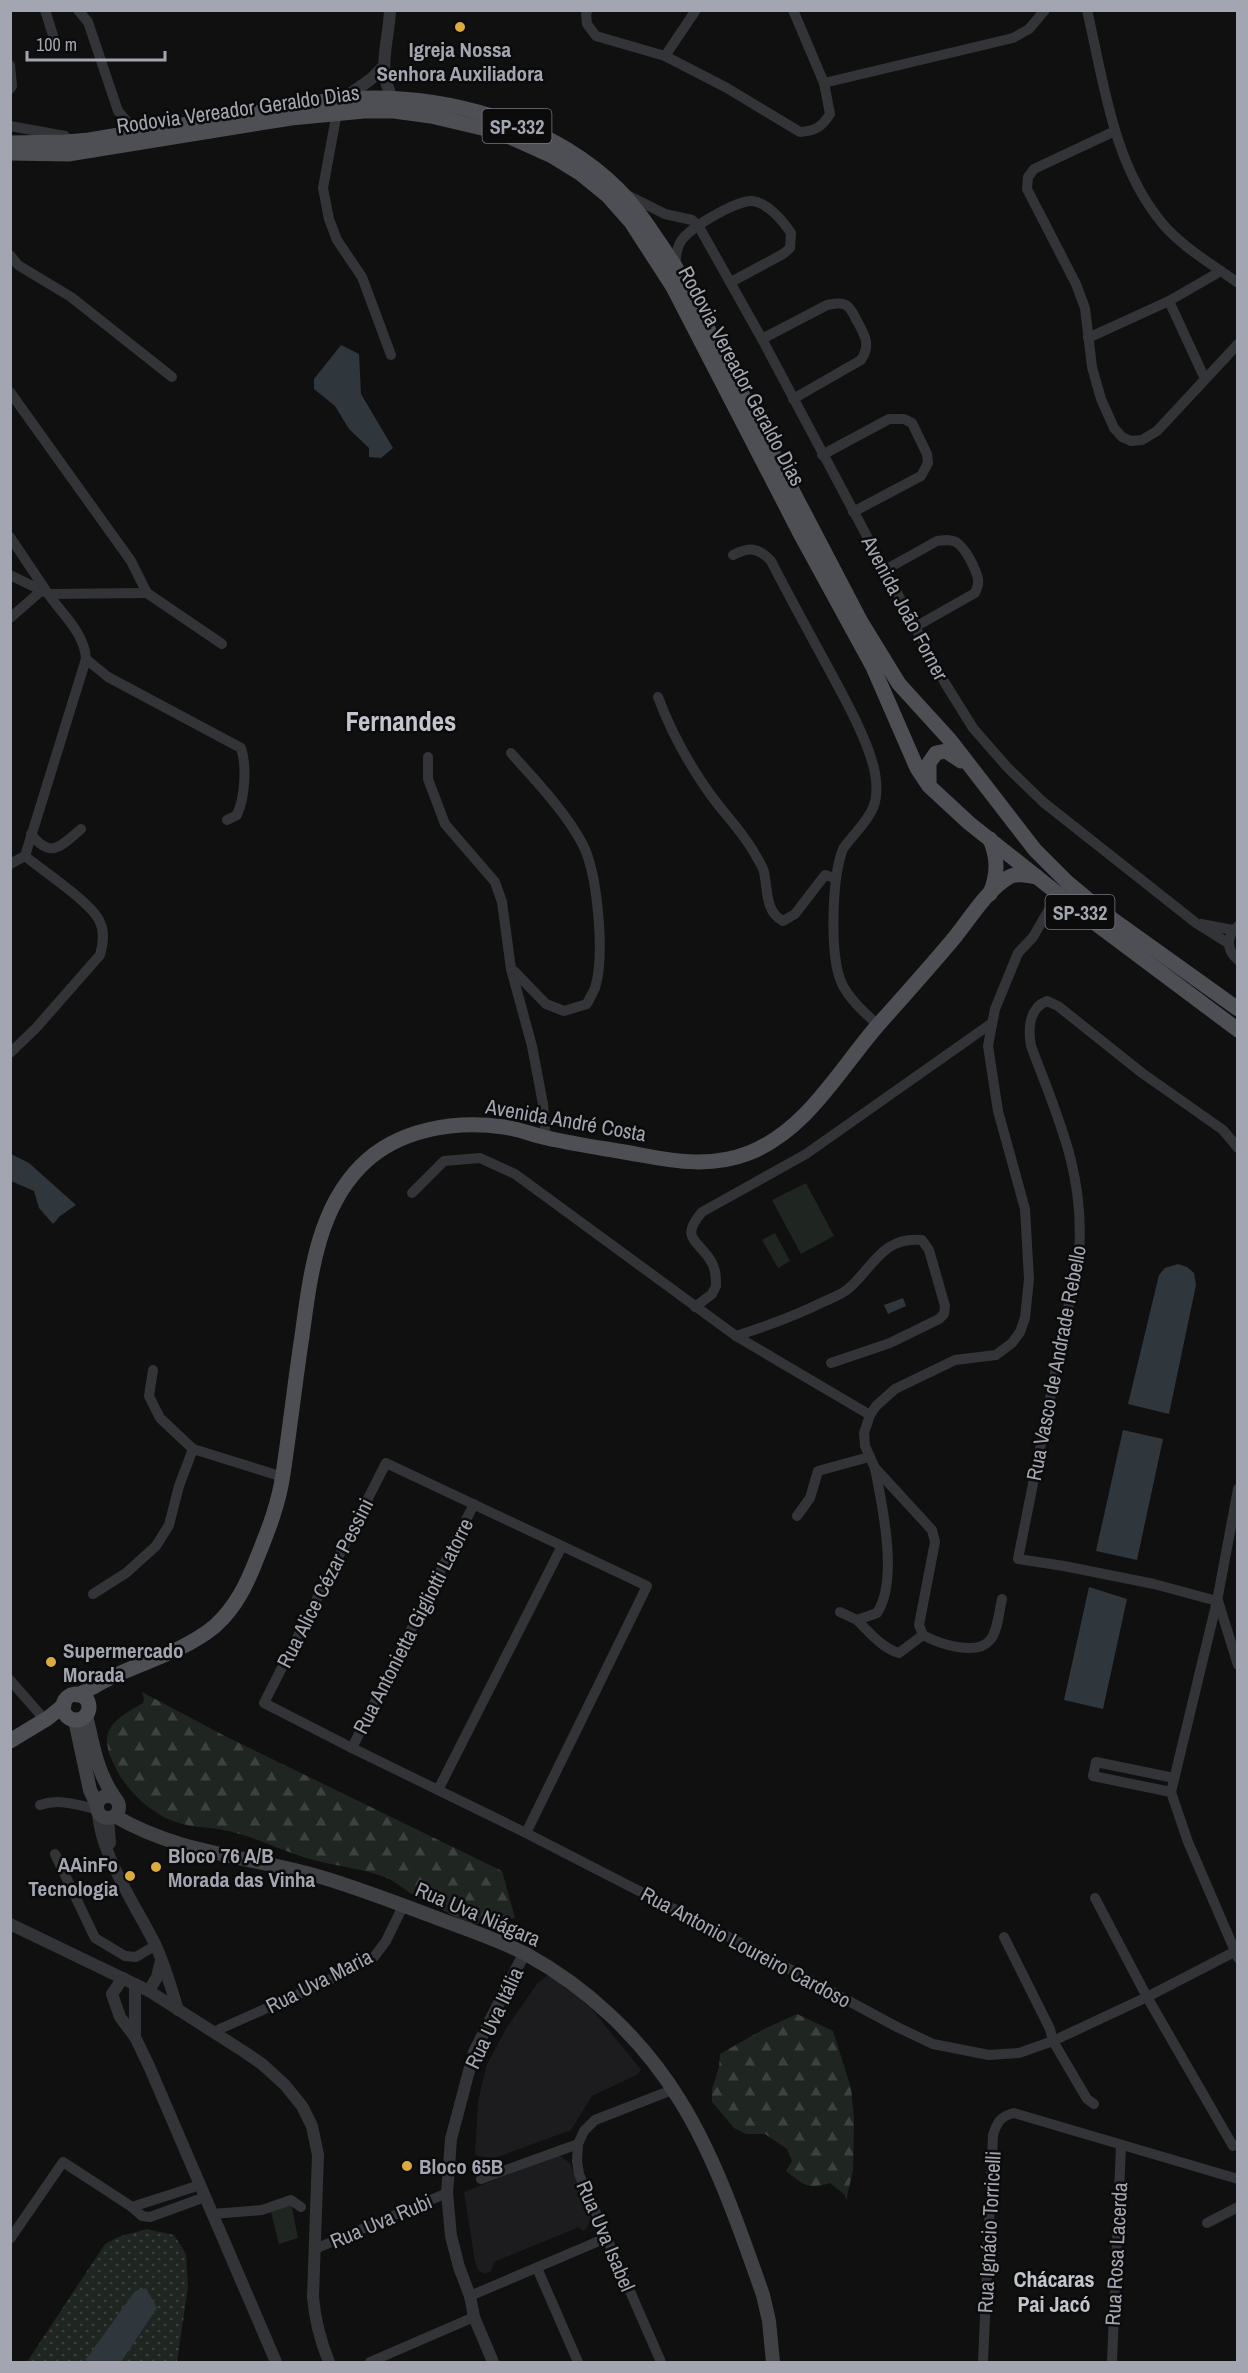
<svg xmlns="http://www.w3.org/2000/svg" width="1248" height="2373" viewBox="0 0 1248 2373" font-family="'Archivo Narrow',sans-serif">
  <style>
    .built { fill: #1c1c1e }
    .grass { fill: url(#grass-dots) }
    .forest { fill: url(#forest-firs) }
    .pitch { fill: #1f2520 }
    .water { fill: #2f363c }
    .lines { fill: none; stroke-linecap: round; stroke-linejoin: round }
    .minor { stroke: #333438; stroke-width: 10 }
    .tertiary { stroke: #333438; stroke-width: 12 }
    .secondary { stroke: #404145; stroke-width: 14 }
    .primary { stroke: #4e4f54; stroke-width: 15 }
    .poi-dot { fill: #dbab3e; stroke: #0b0b0c; stroke-width: 2 }
    .labels { text-anchor: middle; dominant-baseline: central; stroke-width: 5; stroke-linejoin: round; paint-order: stroke }
    .shield { fill: #0b0b0c; stroke: #75787f; stroke-width: 1.5 }
    .shield-label { font-size: 20px; font-weight: bold; fill: #a3a6b0 }
    .poi-label { font-size: 21px; font-weight: bold; fill: #a3a6b0; stroke: #0b0b0c; text-anchor: start }
    .street-label { font-size: 21px; fill: #a3a6b0; stroke: #0b0b0c }
    .neighbourhood-label { font-size: 22px; font-weight: bold; fill: #c3c5cd; stroke: #0b0b0c }
    .district-label { font-size: 27px; font-weight: bold; fill: #c3c5cd; stroke: #0b0b0c }
  </style>
  <defs>
    <pattern id="grass-dots" width="8" height="8" patternUnits="userSpaceOnUse" patternTransform="scale(1.5)"><rect width="8" height="8" fill="#1f2520"/><path d="M2 2h.1M6 6h.1" fill="none" stroke="#3c423e" stroke-width="1.8" stroke-linecap="round"/></pattern>
    <pattern id="forest-firs" width="22" height="20" patternUnits="userSpaceOnUse" patternTransform="scale(1.5)"><rect width="22" height="20" fill="#1f2520"/><path d="M5 1l3.5 6h-7zM16 11l3.5 6h-7z" fill="#3c423e"/></pattern>
  </defs>
  <rect width="100%" height="100%" fill="#101011"/>
  <g class="built">
    <path d="M549,1974L591,2008L641,2070L637,2075L592,2096L571,2130L492,2159L475,2155L478,2101L487,2064L507,2027L537,1984Z"/>
    <path d="M559,2155L570,2163L591,2219L586,2229L583,2231L579,2227L494,2262L491,2271L484,2274L478,2270L475,2262L464,2192Z"/>
  </g>
  <path class="grass" d="M147,2229L174,2235L186,2254L188,2287L177,2362H27L105,2244L118,2237Z"/>
  <g class="forest">
    <path d="M142,1692L225,1736L502,1871L515,1918L468,1925C449,1912 432,1905 412,1894C404,1890 398,1883 389,1879C371,1870 335,1866 314,1860C283,1852 255,1836 223,1830C211,1827 199,1828 187,1825C154,1819 123,1789 111,1758C98,1727 119,1717 143,1703L144,1699Z"/>
    <path d="M797,2014L833,2031L851,2088L854,2118L853,2170L846,2201L845,2195L830,2183C807,2190 804,2185 786,2171L792,2161L787,2149L765,2134H746L734,2128L712,2102V2089L719,2067L720,2054L764,2029Z"/>
  </g>
  <g class="pitch">
    <path d="M806,1183L834,1236L801,1254L772,1200Z"/>
    <path d="M775,1233L790,1261L778,1268L762,1240Z"/>
    <path d="M291,2203L298,2238L279,2244L270,2208Z"/>
  </g>
  <g class="water">
    <path d="M341,345L359,354L361,394L393,448L381,458L369,457V448L349,429L335,406L314,389V379Z"/>
    <path d="M11,1154L29,1163L76,1205L60,1216L53,1224L39,1208L34,1191L11,1181Z"/>
    <path d="M1178,1264L1187,1267L1194,1273L1196,1285L1169,1414L1128,1404L1159,1275L1165,1268Z"/>
    <path d="M903,1298L906,1306L888,1314L884,1305Z"/>
    <path d="M1123,1430L1163,1439L1137,1560L1096,1551Z"/>
    <path d="M1089,1587L1127,1599L1103,1709L1064,1700Z"/>
    <path d="M146,2288L157,2308L121,2362H84L135,2291Z"/>
  </g>
  <g class="lines">
    <g class="minor">
      <path d="M45,10L56,45"/>
      <path d="M78,10L88,22L118,111L136,132"/>
      <path d="M588,10L586,13L587,24L596,36L665,56L727,88L800,132C815,131 822,127 830,114L824,83L793,10"/>
      <path d="M1087,10C1104,83 1113,164 1162,223C1183,248 1212,264 1238,283"/>
      <path d="M665,56L696,10"/>
      <path d="M10,65L12,86L10,89"/>
      <path d="M824,83L1013,38L1029,29L1045,10"/>
      <path d="M337,112L323,188L329,219L337,240L362,277L391,355"/>
      <path d="M10,126L65,136"/>
      <path d="M1115,131L1034,169L1028,177L1027,189L1076,284L1085,308L1092,367L1101,399L1114,428L1122,437L1131,441L1142,440L1157,431L1238,344"/>
      <path d="M629,196L665,214L692,220L698,225L762,339L945,683L973,728L1007,767L1043,802L1196,923L1228,943"/>
      <path d="M10,255L18,265L71,297L172,377"/>
      <path d="M675,266C676,259 676,250 680,243C686,229 737,200 752,201C767,202 783,221 791,233L790,248L783,254L731,282"/>
      <path d="M1169,301L1205,379"/>
      <path d="M1088,338L1169,301L1221,271"/>
      <path d="M762,339L827,305C833,304 840,302 846,305C851,308 854,315 857,321C865,335 871,345 861,360L793,399"/>
      <path d="M10,392L131,561L147,593L222,644"/>
      <path d="M822,455L889,419H904L912,423L927,454L928,463L921,476L853,512"/>
      <path d="M10,537C23,556 36,576 49,595C63,615 85,634 86,659L25,856L10,864"/>
      <path d="M733,555C749,547 758,547 771,561C790,598 811,636 831,673C846,701 869,742 875,773C880,802 873,813 854,835C851,839 846,844 843,849C832,877 829,956 842,984C850,1000 865,1013 878,1025"/>
      <path d="M885,570L937,541C944,540 950,539 956,542C965,547 976,569 978,579C979,585 977,588 975,593L915,627"/>
      <path d="M10,575L49,594L147,593"/>
      <path d="M10,618L41,591"/>
      <path d="M86,659L108,677L241,748C247,766 245,797 237,815L227,820"/>
      <path d="M658,697C671,732 688,763 710,794C725,815 744,833 756,856C759,861 763,867 764,872C768,890 765,912 783,921L795,914L825,875L835,878"/>
      <path d="M511,753C536,781 564,810 582,843C598,873 605,956 595,988C593,993 589,999 587,1004L564,1011L546,1004L514,971"/>
      <path d="M428,757V779L445,824L495,882L502,902L511,969L532,1046L543,1104L546,1138"/>
      <path d="M31,834C51,860 61,846 81,829"/>
      <path d="M1201,924L1233,930"/>
      <path d="M1238,926C1226,936 1226,950 1238,960"/>
      <path d="M10,1053L36,1028L100,955C103,944 105,933 100,922C92,903 43,871 25,856"/>
      <path d="M412,1193L444,1161L480,1158L515,1174L736,1336L870,1415"/>
      <path d="M695,1307L712,1294L716,1286C716,1278 716,1270 712,1263C700,1240 678,1240 702,1212L806,1154L992,1023"/>
      <path d="M736,1336C767,1326 795,1316 823,1302C831,1298 841,1295 848,1289C873,1268 882,1236 922,1240L929,1250L945,1306L944,1314L939,1319L890,1343L831,1363"/>
      <path d="M153,1370L149,1396L160,1418L193,1449L283,1477"/>
      <path d="M1238,1489L1217,1601L1171,1792L1188,1842L1238,1958"/>
      <path d="M797,1516L810,1498L818,1471L869,1457"/>
      <path d="M93,1594L126,1573L156,1546L169,1525L179,1486L193,1449"/>
      <path d="M1002,1599C999,1611 998,1631 990,1640C977,1657 937,1643 923,1635L919,1625L935,1542L932,1530L875,1468L865,1446L864,1433L870,1415L876,1406L895,1389L955,1360L996,1355L1012,1343L1020,1332L1025,1318L1029,1279L1025,1209L998,1111L988,1046L995,1009L1018,953L1033,937L1058,894"/>
      <path d="M1217,1601L1154,1584L1064,1566L1018,1559L1079,1253C1085,1174 1058,1118 1031,1046C1028,1029 1029,1008 1047,1001L1058,1006L1142,1073L1223,1130L1238,1148"/>
      <path d="M1218,1601L1238,1665"/>
      <path d="M840,1612L857,1620L877,1613C899,1580 882,1505 875,1468"/>
      <path d="M857,1620C869,1632 882,1648 899,1653L923,1635"/>
      <path d="M10,1680L45,1720"/>
      <path d="M352,1748L474,1504"/>
      <path d="M438,1790L562,1546"/>
      <path d="M1171,1792L1093,1776L1096,1762L1174,1778"/>
      <path d="M40,1805C60,1798 76,1805 97,1809"/>
      <path d="M526,1833L647,1586L386,1463L264,1703L352,1748L526,1833L756,1951L897,2027L933,2044L989,2055L1019,2053L1053,2041L1147,1997L1238,1950"/>
      <path d="M55,1854L95,1938L125,1956L136,1957L156,1945"/>
      <path d="M1095,1898L1147,1997L1233,2146"/>
      <path d="M1004,1937L1050,2029L1053,2041L1087,2099L1094,2104"/>
      <path d="M213,2032L321,1984L374,1957L386,1941L403,1906"/>
      <path d="M481,2179L578,2144"/>
      <path d="M132,2207L200,2185"/>
      <path d="M212,2214L262,2210L291,2200L301,2207"/>
      <path d="M1207,2223L1238,2207"/>
      <path d="M10,2239L63,2162L132,2207L142,2216L150,2217L205,2197"/>
      <path d="M315,2249L447,2193"/>
      <path d="M537,2268L578,2362"/>
      <path d="M470,2296L606,2238"/>
      <path d="M370,2362L474,2317"/>
      <path d="M661,2362L601,2225L579,2174L577,2161L578,2144L584,2131L595,2120L672,2090"/>
      <path d="M983,2362L993,2135C997,2122 1001,2116 1014,2113L1238,2179"/>
      <path d="M1112,2362L1121,2145"/>
    </g>
    <g class="tertiary">
      <path d="M390,10C389,41 376,70 393,99"/>
      <path d="M343,99L371,79L383,67"/>
      <path d="M98,1812C100,1854 136,1906 155,1944C165,1965 171,1988 178,2010"/>
      <path d="M108,1819L110,1843"/>
      <path d="M10,1924L149,1991L243,2051L262,2064L285,2085L302,2106L312,2126L318,2155L313,2297C315,2321 320,2340 329,2362"/>
      <path d="M123,1978L112,1994L120,2017L135,2037L149,2066L276,2362"/>
      <path d="M149,1991L157,1977L161,1960"/>
      <path d="M135,2037V1984"/>
      <path d="M493,2362L474,2317L470,2296L459,2267L451,2236L447,2193L451,2139L474,2052L524,1954"/>
    </g>
    <g class="secondary">
      <path d="M86,1715C93,1745 97,1773 115,1798"/>
      <path d="M75,1720L90,1790L97,1805"/>
      <circle cx="108" cy="1807" r="11"/>
      <path d="M115,1816C177,1853 246,1856 314,1875C353,1886 391,1901 429,1915C462,1928 495,1938 526,1954C588,1988 642,2039 679,2099C715,2156 741,2232 763,2295L769,2321L773,2362"/>
    </g>
    <g class="primary">
      <path d="M10,143L67,142L89,140C135,132 182,125 228,118C267,111 306,102 345,99C440,92 549,121 618,189C641,212 657,240 675,266L861,622L899,684L950,740L1035,850L1067,882L1108,916L1238,1009"/>
      <path d="M10,153L68,154L291,118L364,111H394L431,116L499,132L552,156L581,174L608,196L631,222L673,287L802,537L873,667L917,768L929,786L969,823L1091,920L1238,1030"/>
      <path d="M929,784V763L936,753L946,751L961,761"/>
      <path d="M990,839C998,859 998,873 990,894"/>
      <circle cx="76" cy="1707" r="13"/>
      <path d="M78,1695C89,1690 99,1683 110,1678C145,1661 185,1651 215,1626C236,1607 247,1584 257,1558C268,1531 279,1503 283,1474C290,1428 295,1382 302,1336C310,1278 317,1210 361,1166C397,1129 455,1120 504,1127C519,1129 533,1135 547,1138C578,1145 609,1149 641,1155C677,1162 713,1167 749,1153C807,1130 839,1070 878,1025C904,996 930,967 955,937C971,917 987,890 1009,877C1018,872 1028,876 1037,877"/>
      <path d="M10,1741L48,1718L64,1705"/>
    </g>
  </g>
  <g class="poi-dot">
    <circle cx="460" cy="27" r="6"/>
    <circle cx="51" cy="1662" r="6"/>
    <circle cx="156" cy="1867" r="6"/>
    <circle cx="130" cy="1876" r="6"/>
    <circle cx="407" cy="2166" r="6"/>
  </g>
  <g class="labels">
    <g class="shield">
      <rect x="482.5" y="109" width="69" height="34" rx="4.5"/>
      <rect x="1045.5" y="895" width="69" height="34" rx="4.5"/>
    </g>
    <g class="shield-label">
      <text x="517" y="126">SP-332</text>
      <text x="1080" y="912">SP-332</text>
    </g>
    <g class="poi-label">
      <text x="460" y="49" text-anchor="middle">Igreja Nossa<tspan x="460" dy="24">Senhora Auxiliadora</tspan></text>
      <text x="63" y="1650">Supermercado<tspan x="63" dy="24">Morada</tspan></text>
      <text x="168" y="1855">Bloco 76 A/B<tspan x="168" dy="24">Morada das Vinha</tspan></text>
      <text x="118" y="1864" text-anchor="end">AAinFo<tspan x="118" dy="24">Tecnologia</tspan></text>
      <text x="419" y="2166">Bloco 65B</text>
    </g>
    <g class="street-label">
      <text transform="translate(238 109) rotate(-8)">Rodovia Vereador Geraldo Dias</text>
      <text transform="translate(742 376) rotate(62)">Rodovia Vereador Geraldo Dias</text>
      <text transform="translate(905 608) rotate(62)">Avenida João Forner</text>
      <text transform="translate(566 1120) rotate(10)">Avenida André Costa</text>
      <text transform="translate(1056 1363) rotate(-79)">Rua Vasco de Andrade Rebello</text>
      <text transform="translate(325 1583) rotate(-63)">Rua Alice Cézar Pessini</text>
      <text transform="translate(413 1626) rotate(-63)">Rua Antonietta Gigliotti Latorre</text>
      <text transform="translate(478 1914) rotate(23)">Rua Uva Niágara</text>
      <text transform="translate(746 1947) rotate(28)">Rua Antonio Loureiro Cardoso</text>
      <text transform="translate(319 1981) rotate(-27)">Rua Uva Maria</text>
      <text transform="translate(494 2018) rotate(-65)">Rua Uva Itália</text>
      <text transform="translate(381 2221) rotate(-23)">Rua Uva Rubi</text>
      <text transform="translate(989 2232) rotate(-87)">Rua Ignácio Torricelli</text>
      <text transform="translate(606 2236) rotate(67)">Rua Uva Isabel</text>
      <text transform="translate(1116 2254) rotate(-87)">Rua Rosa Lacerda</text>
    </g>
    <g class="neighbourhood-label">
      <text x="1054" y="2279">Chácaras<tspan x="1054" dy="25">Pai Jacó</tspan></text>
    </g>
    <g class="district-label">
      <text x="401" y="721">Fernandes</text>
    </g>
  </g>
  <rect width="1248" height="2373" fill="none" stroke="#a3a6b0" stroke-width="24"/>
  <path d="M27 51v9h138v-9" fill="none" stroke="#a3a6b0" stroke-width="3"/>
  <text x="36" y="51" font-size="18" fill="#a3a6b0" stroke="#0b0b0c" stroke-width="4.5" paint-order="stroke">100 m</text>
</svg>
